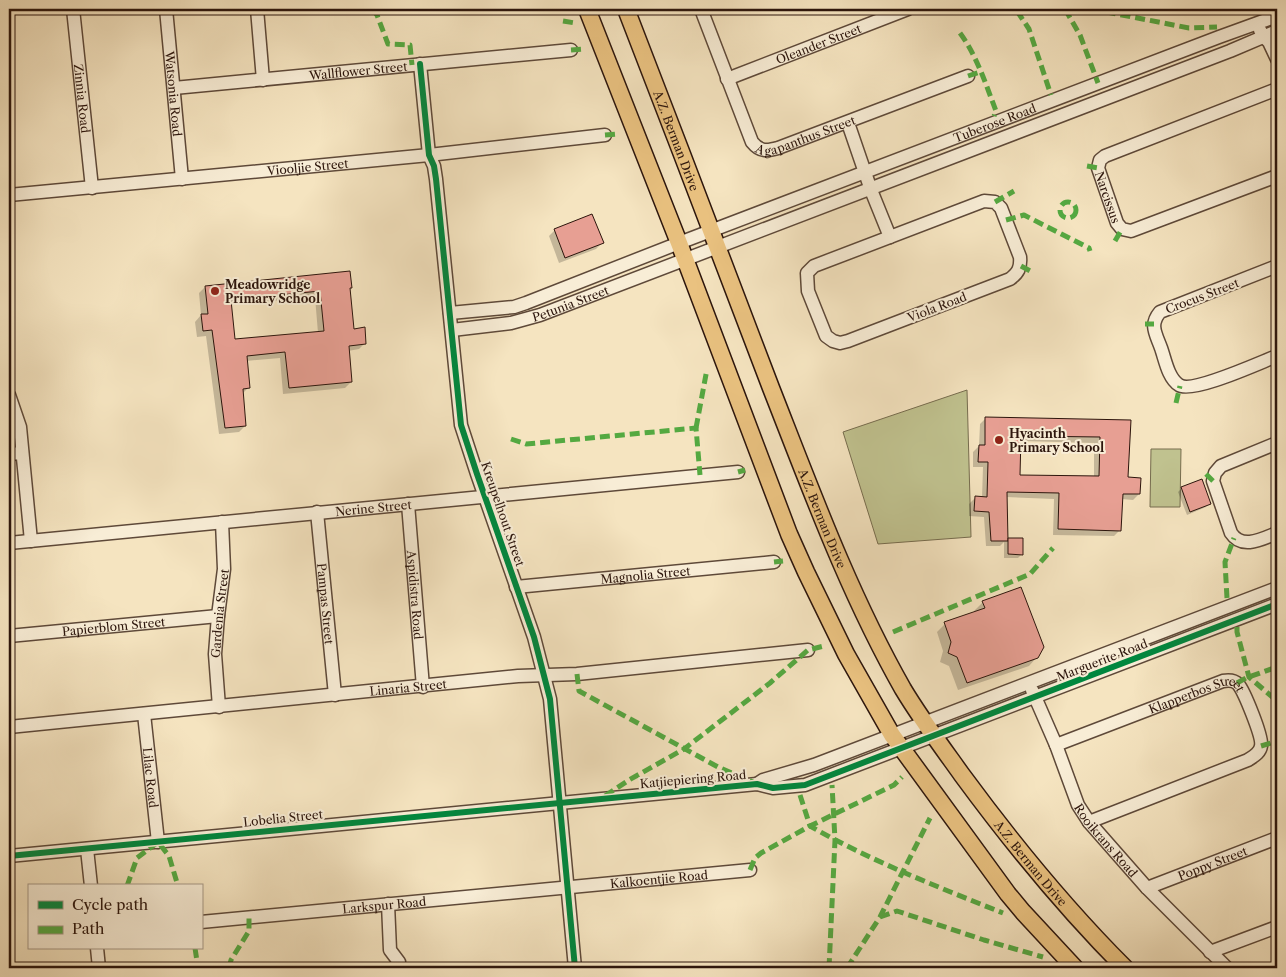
<svg xmlns="http://www.w3.org/2000/svg" width="1286" height="977" viewBox="0 0 1286 977" font-family="'Libre Caslon Text',serif">
  <style>
    .green { fill: #c0c28f; stroke: #766c4e }
    .shadow { fill: #0003; fill-rule: evenodd }
    .building { fill: #e79f93; stroke: #2c150c; fill-rule: evenodd }
    .lines { fill: none; stroke-linecap: round; stroke-linejoin: round }
    .minor-casing { stroke: #5e4939; stroke-width: 15 }
    .major-casing { stroke: #2c150c; stroke-width: 19 }
    .minor { stroke: #f8edd6; stroke-width: 12 }
    .major { stroke: #eac280; stroke-width: 16 }
    .quiet { stroke: #54a941; stroke-width: 5; stroke-dasharray: 10 5; stroke-linecap: butt }
    .cycleway-casing { stroke: #f8edd6; stroke-width: 9 }
    .cycleway { stroke: #00873e; stroke-width: 6 }
    .poi-dot { fill: #8f2418; stroke: #f8edd6; stroke-width: 2 }
    .labels { text-anchor: middle; dominant-baseline: central; stroke-width: 4; stroke-linejoin: round; paint-order: stroke }
    .street-label { font-size: 12px; fill: #2c150c; stroke: #f8edd6 }
    .poi-label { font-size: 12px; font-weight: bold; fill: #2c150c; stroke: #f8edd6; text-anchor: start }
  </style>
  <rect width="100%" height="100%" fill="#f5e4c0"/>
  <filter id="stains"><feTurbulence type="fractalNoise" baseFrequency=".004" numOctaves="4"/><feColorMatrix values="0 0 0 0 .2 0 0 0 0 .09 0 0 0 0 .02 0 0 0 .5 -.17"/></filter>
  <radialGradient id="worn" r=".72"><stop offset=".6" stop-color="#630" stop-opacity="0"/><stop offset="1" stop-color="#630" stop-opacity=".3"/></radialGradient>
  <g class="green">
    <path d="M967,390L971,537L878,544L843,432Z"/>
    <path d="M1151,449H1181L1180,507H1150Z"/>
  </g>
  <g class="shadow">
    <path d="M555,230L602,243L596,249L559,263L549,236Z"/>
    <path d="M205,287L350,288L348,290L353,330L365,343L359,349L348,351L351,382L345,388L283,394L280,358L246,361L249,387L242,394L245,426L239,432L219,434L206,336L197,337L195,322L201,315L199,293ZM315,297L318,333L234,341L230,305Z"/>
    <path d="M986,418L1130,422L1127,479L1139,494L1133,500L1122,499L1120,530L1114,536L1053,535L1054,499L1006,497V541L1008,539L1022,554L1018,558H1004V542L1000,546H986L984,517L969,516V504L975,498H982L983,467H973V452L979,446L980,424ZM1020,441L1094,443V477L1019,476Z"/>
    <path d="M1182,488L1209,503L1206,507L1187,515L1178,492Z"/>
    <path d="M983,602L1037,657L1029,666L958,690L949,666L940,662L943,651L937,632L945,624L975,613L974,611Z"/>
  </g>
  <g class="building">
    <path d="M592,214L604,243L565,258L554,229Z"/>
    <path d="M350,271L352,288H350L354,329L365,327L366,344L349,346L352,382L289,388L285,352L247,356L250,388L243,389L246,426L225,428L212,330L203,331L201,314H208L205,286ZM320,291L324,331L235,339L231,300Z"/>
    <path d="M985,417L1131,420L1128,477L1141,478L1140,494H1123L1121,531L1058,529L1059,493L1007,492L1008,541H991L989,512L974,511L975,496L987,497L988,462H978L979,445H985ZM1021,436L1100,437L1099,476L1020,475Z"/>
    <path d="M1202,479L1211,504L1190,512L1181,487Z"/>
    <path d="M1008,538H1023V555L1008,554Z"/>
    <path d="M1021,587L1044,647L1038,658L967,683L957,657L948,653L951,642L944,622L985,608L982,601Z"/>
  </g>
  <g class="lines">
    <g class="minor-casing">
      <g id="minor">
        <path id="s1" d="M73,9L92,188"/>
        <path id="s2" d="M166,9L182,179"/>
        <path d="M257,9L263,80"/>
        <path id="s3" d="M701,9L752,142C760,152 767,151 778,148L968,76"/>
        <path d="M1260,30L1263,36L1269,42L1277,59"/>
        <path d="M420,64L429,155L434,166L436,179L461,425L477,474L534,637L550,699L575,968"/>
        <path id="s4" d="M727,79L908,9"/>
        <path id="s5" d="M174,88L571,50"/>
        <path id="s6" d="M1277,89L1105,156L1100,160L1098,168L1117,223L1122,229L1131,231L1277,176"/>
        <path d="M848,123L871,190L890,237"/>
        <path id="s7" d="M9,195L429,155L605,135"/>
        <path d="M984,201L995,202L1001,208L1020,257C1021,268 1018,273 1010,279L848,341L840,343L833,341L826,336L808,291L807,273L814,266Z"/>
        <path d="M1277,266L1160,312C1149,325 1156,334 1161,348C1165,359 1168,378 1179,385C1192,394 1261,362 1277,356"/>
        <path id="s8" d="M450,313L514,307L526,303L679,243L1219,37L1277,16"/>
        <path id="s9" d="M452,330L511,323L540,315L1230,51L1277,31"/>
        <path d="M9,395L20,427L31,541"/>
        <path d="M1277,443L1221,466L1215,473L1213,481L1231,533C1242,550 1262,539 1277,533"/>
        <path d="M9,454L22,453"/>
        <path id="s10" d="M408,504L423,687"/>
        <path id="s11" d="M317,512L335,695"/>
        <path id="s12" d="M9,543L738,472"/>
        <path id="s13" d="M516,587L774,562"/>
        <path id="s14" d="M9,636L218,616"/>
        <path id="s15" d="M1032,690L1056,745L1078,805L1089,822L1147,888L1227,968"/>
        <path id="s16" d="M219,707L215,654L218,616L224,569L222,522"/>
        <path id="s17" d="M144,714L158,842"/>
        <path id="s18" d="M9,727L518,676L577,674L808,650"/>
        <path id="s19" d="M1056,745L1223,681C1229,680 1234,680 1238,684C1244,691 1263,737 1261,746C1260,753 1254,756 1248,760L1089,822"/>
        <path d="M757,784L763,780L814,765L1277,588"/>
        <path d="M87,849L91,886"/>
        <path d="M9,856L757,784L773,788L805,785L1277,604"/>
        <path id="s20" d="M1147,888L1277,838"/>
        <path d="M388,904L390,950L399,962V968"/>
        <path id="s21" d="M201,922L750,870"/>
        <path d="M97,948L99,968"/>
        <path d="M1210,952L1277,927"/>
      </g>
    </g>
    <g class="major-casing">
      <g id="major">
        <path d="M587,9L679,243L789,534L806,572L846,654L892,735L1008,894L1023,912L1075,968"/>
        <path id="s22" d="M626,9C675,135 723,262 771,388C811,490 849,594 903,689C921,719 942,747 962,775C1012,843 1065,908 1125,968"/>
      </g>
    </g>
    <use href="#minor" class="minor"/>
    <use href="#major" class="major"/>
    <g class="quiet">
      <path d="M373,9L377,15L388,44L410,45L412,65"/>
      <path d="M1065,9L1080,35L1098,83"/>
      <path d="M1091,9L1189,28L1217,27"/>
      <path d="M1017,11L1029,29L1051,95"/>
      <path d="M563,21L575,23"/>
      <path d="M960,33C977,56 986,85 996,111L994,116"/>
      <path d="M571,50L585,49"/>
      <path d="M968,76L980,72"/>
      <path d="M605,135L617,134"/>
      <path d="M1087,166L1098,168"/>
      <circle cx="1068" cy="210" r="8"/>
      <path d="M995,202L1014,191"/>
      <path d="M1006,220L1024,215L1089,248L1090,251"/>
      <path d="M1115,241L1122,229"/>
      <path d="M1021,266L1034,273"/>
      <path d="M1145,324H1154"/>
      <path d="M1176,403L1180,386"/>
      <path d="M696,428L707,369"/>
      <path d="M511,439L526,444L696,428L700,475"/>
      <path d="M738,472L745,470"/>
      <path d="M1206,474L1213,481"/>
      <path d="M774,562L783,561"/>
      <path d="M1227,598L1225,562L1234,538"/>
      <path d="M1237,627V632L1249,677L1277,701"/>
      <path d="M893,632L1030,574L1053,548"/>
      <path d="M577,674L579,691L718,767L753,782"/>
      <path d="M1237,683L1246,678L1277,667"/>
      <path d="M1261,746L1277,741"/>
      <path d="M800,795L810,826C871,861 938,887 1003,913"/>
      <path d="M605,796L629,780L684,749L770,683L808,650L824,646"/>
      <path d="M750,870L755,858L761,853L810,826L894,785L902,777"/>
      <path d="M127,886L137,858L158,842L169,856L178,886"/>
      <path d="M880,917L897,911L984,940L1043,957"/>
      <path d="M195,948L198,968"/>
      <path d="M198,967L212,968"/>
      <path d="M229,968L231,960L249,931V918"/>
      <path d="M829,968L835,840L832,785"/>
      <path d="M847,968L880,917L930,818"/>
    </g>
    <g class="cycleway-casing">
      <g id="cycleway">
        <path d="M420,64L429,155L434,166L436,179L461,425L477,474L534,637L550,699L575,968"/>
        <path d="M9,856L757,784L773,788L805,785L1277,604"/>
      </g>
    </g>
    <use href="#cycleway" class="cycleway"/>
  </g>
  <g class="poi-dot">
    <circle cx="215" cy="291" r="5"/>
    <circle cx="999" cy="440" r="5"/>
  </g>
  <g class="labels">
    <g class="street-label">
      <text stroke="none"><textPath href="#s4" startOffset="98">Oleander Street</textPath></text>
      <text stroke="none"><textPath href="#s5" startOffset="185">Wallflower Street</textPath></text>
      <text stroke="none"><textPath href="#s2" startOffset="85">Watsonia Road</textPath></text>
      <text stroke="none"><textPath href="#s1" startOffset="90">Zinnia Road</textPath></text>
      <text stroke="none"><textPath href="#s8" startOffset="579">Tuberose Road</textPath></text>
      <text stroke="none"><textPath href="#s3" startOffset="201">Agapanthus Street</textPath></text>
      <text stroke="none"><textPath href="#s22" startOffset="141">A.Z. Berman Drive</textPath></text>
      <text stroke="none"><textPath href="#s7" startOffset="300">Viooljie Street</textPath></text>
      <text stroke="none"><textPath href="#s6" startOffset="230">Narcissus</textPath></text>
      <text transform="translate(1202 296) rotate(-21)">Crocus Street</text>
      <text stroke="none"><textPath href="#s9" startOffset="122">Petunia Street</textPath></text>
      <text transform="translate(937 307) rotate(-21)">Viola Road</text>
      <text stroke="none"><textPath href="#s12" startOffset="366">Nerine Street</textPath></text>
      <text transform="translate(503 514) rotate(71)">Kreupelhout Street</text>
      <text stroke="none"><textPath href="#s22" startOffset="546">A.Z. Berman Drive</textPath></text>
      <text stroke="none"><textPath href="#s13" startOffset="130">Magnolia Street</textPath></text>
      <text stroke="none"><textPath href="#s10" startOffset="91">Aspidistra Road</textPath></text>
      <text stroke="none"><textPath href="#s11" startOffset="92">Pampas Street</textPath></text>
      <text stroke="none"><textPath href="#s16" startOffset="94">Gardenia Street</textPath></text>
      <text stroke="none"><textPath href="#s14" startOffset="105">Papierblom Street</textPath></text>
      <text transform="translate(1102 660) rotate(-21)">Marguerite Road</text>
      <text stroke="none"><textPath href="#s18" startOffset="401">Linaria Street</textPath></text>
      <text stroke="none"><textPath href="#s19" startOffset="151">Klapperbos Street</textPath></text>
      <text stroke="none"><textPath href="#s17" startOffset="64">Lilac Road</textPath></text>
      <text transform="translate(693 779) rotate(-5)">Katjiepiering Road</text>
      <text transform="translate(283 818) rotate(-6)">Lobelia Street</text>
      <text stroke="none"><textPath href="#s15" startOffset="169">Rooikrans Road</textPath></text>
      <text stroke="none"><textPath href="#s22" startOffset="951">A.Z. Berman Drive</textPath></text>
      <text stroke="none"><textPath href="#s20" startOffset="70">Poppy Street</textPath></text>
      <text stroke="none"><textPath href="#s21" startOffset="460">Kalkoentjie Road</textPath></text>
      <text stroke="none"><textPath href="#s21" startOffset="184">Larkspur Road</textPath></text>
    </g>
    <g class="poi-label">
      <text x="225" y="284">Meadowridge<tspan x="225" dy="14">Primary School</tspan></text>
      <text x="1009" y="433">Hyacinth<tspan x="1009" dy="14">Primary School</tspan></text>
    </g>
  </g>
  <rect width="1286" height="977" fill="none" stroke="#f5e4c0" stroke-width="30"/>
  <rect x="10" y="10" width="1266" height="957" fill="none" stroke="#2c150c" stroke-width="2.5"/>
  <rect x="15" y="15" width="1256" height="947" fill="none" stroke="#2c150c"/>
  <rect x="28" y="884" width="175" height="65" fill="#f8edd6" stroke="#a69785"/>
  <rect x="38" y="901" width="25" height="8" fill="#00873e" stroke="#a69785"/>
  <text x="72" y="910" font-size="15" fill="#2c150c">Cycle path</text>
  <rect x="38" y="926" width="25" height="8" fill="#54a941" stroke="#a69785"/>
  <text x="72" y="934" font-size="15" fill="#2c150c">Path</text>
  <rect width="100%" height="100%" filter="url(#stains)"/>
  <rect width="100%" height="100%" fill="url(#worn)"/>
</svg>
